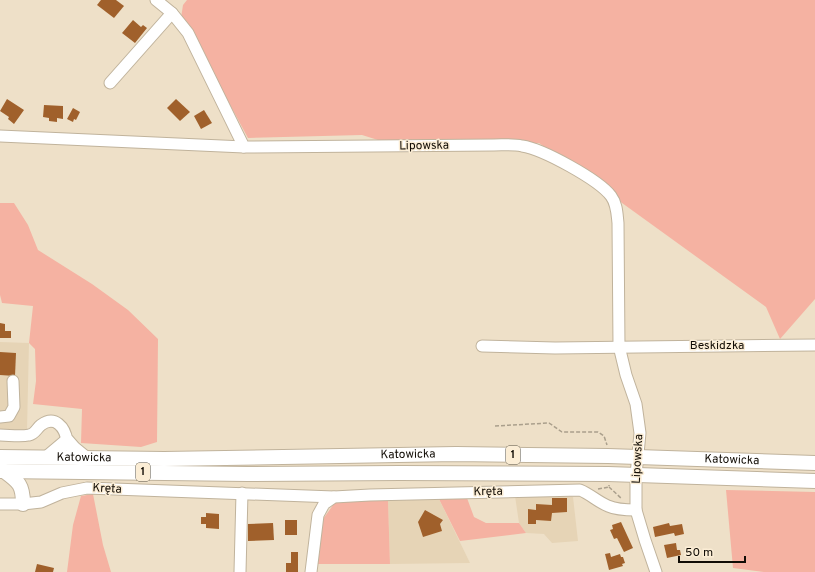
<svg xmlns="http://www.w3.org/2000/svg" width="815" height="572" viewBox="0 0 815 572" font-family="Overpass,sans-serif">
  <style>
    .built { fill: #e6d4b6 }
    .green { fill: #f5b2a2 }
    .building { fill: #a0602b }
    .lines { fill: none; stroke-linecap: round; stroke-linejoin: round }
    .minor-casing { stroke: #c0b39c; stroke-width: 13 }
    .major-casing { stroke: #c0b39c; stroke-width: 16 }
    .path { stroke: #aa9f8c; stroke-width: 1.5; stroke-dasharray: 4 2; stroke-linecap: butt }
    .minor { stroke: #fff; stroke-width: 11 }
    .major { stroke: #fff; stroke-width: 14 }
    .labels { text-anchor: middle; dominant-baseline: central; stroke-width: 3; stroke-linejoin: round; paint-order: stroke }
    .shield { fill: #fbedd5; stroke: #575043; stroke-width: 1 }
    .shield-label { font-size: 11px; font-weight: bold; fill: #110c05 }
    .street-label { font-size: 12px; fill: #110c05; stroke: #fbedd5 }
  </style>
  <rect width="100%" height="100%" fill="#eee0c8"/>
  <g class="built">
    <path d="M0,342L29,343L27,431H0Z"/>
    <path d="M515,496L573,497L578,541L552,543L544,534L526,533L519,523Z"/>
    <path d="M439,499L470,563L390,564L388,501Z"/>
  </g>
  <g class="green">
    <path d="M187,0H815V299L780,339L766,307L539,143L392,151L378,140L362,135L248,138L195,40L181,18L183,5Z"/>
    <path d="M0,203H14L28,225L38,250L92,284L128,310L158,339L157,442L141,447L81,443L82,409L33,404L36,381L35,349L29,343L33,306L2,303L0,295Z"/>
    <path d="M726,490L815,492V572H764L733,568Z"/>
    <path d="M93,494L103,545L111,572H67L73,525L81,496Z"/>
    <path d="M467,498L474,517L486,523H519L526,533L460,541L439,499Z"/>
    <path d="M336,501H388L390,564H318L323,519Z"/>
  </g>
  <g class="building">
    <path d="M101,0H116L124,6L114,18L97,5Z"/>
    <path d="M133,20L141,27L143,25L147,28L135,43L122,33Z"/>
    <path d="M7,99L24,110L14,124L8,119L9,117L0,111Z"/>
    <path d="M176,99L190,112L180,121L167,108Z"/>
    <path d="M44,105L63,106V119L57,118V122L49,121V118L43,117Z"/>
    <path d="M73,108L80,112L76,120L74,119L73,122L67,119Z"/>
    <path d="M204,110L212,123L201,129L194,116Z"/>
    <path d="M0,323L5,324V331H11V338H0Z"/>
    <path d="M0,352L16,353L15,376L0,375Z"/>
    <path d="M552,498H567V512L552,513L551,521L536,520V524H528V509L536,510V504L552,505Z"/>
    <path d="M425,510L443,520L440,524L442,531L423,537L418,522Z"/>
    <path d="M206,513L219,514V529L206,528V524H201V517H206Z"/>
    <rect x="285" y="520" width="12" height="15"/>
    <path d="M621,522L633,548L624,552L617,538L614,539L610,530L613,529L612,525Z"/>
    <path d="M273,523L274,540L248,541V524Z"/>
    <path d="M669,523L670,526L682,524L684,534L675,536L674,533L655,537L653,527Z"/>
    <path d="M676,543L677,550H680L681,555L667,558L664,545Z"/>
    <path d="M291,552H298V572H286V563H291Z"/>
    <path d="M610,553L611,557L620,554L621,557H623L625,563L622,564L623,566L609,570L605,554Z"/>
    <path d="M37,564L54,568L53,572H35Z"/>
  </g>
  <g class="lines">
    <g class="minor-casing">
      <g id="minor">
        <path d="M156,0L172,13L188,33L244,147L494,145C504,145 513,144 522,146C543,149 599,180 611,196C617,204 617,214 618,223L619,346L626,375L636,404L640,433L636,475V510L645,540L656,572"/>
        <path d="M110,83L172,13"/>
        <path d="M0,136L244,147"/>
        <path d="M482,346L555,348L815,345"/>
        <path d="M0,417L9,416L14,407L13,381"/>
        <path d="M0,435C9,435 20,437 29,435C35,434 37,428 41,425C55,415 65,427 67,441"/>
        <path d="M0,504H23L41,502L62,493L87,488L334,497"/>
        <path d="M240,572L242,493"/>
        <path d="M311,572L318,515L324,504L334,497L370,495L580,490C590,494 598,502 608,506C617,510 627,510 636,510"/>
      </g>
    </g>
    <g class="major-casing">
      <g id="major">
        <path id="s1" d="M0,457L164,459L456,454L608,456L815,463"/>
        <path d="M48,457L67,441L74,449L85,458"/>
        <path d="M0,471L247,474L400,473L608,474L815,481"/>
        <path d="M4,471C19,482 23,485 23,504"/>
      </g>
    </g>
    <g class="path">
      <path d="M495,426L549,423L562,432H598L604,436L607,445"/>
      <path d="M609,487L622,499"/>
      <path d="M598,489L609,487V485"/>
    </g>
    <use href="#minor" class="minor"/>
    <use href="#major" class="major"/>
  </g>
  <g class="labels">
    <g class="shield">
      <rect x="506" y="446" width="14" height="18" rx="3"/>
      <rect x="136" y="463" width="14" height="18" rx="3"/>
    </g>
    <g class="shield-label">
      <text x="513" y="455">1</text>
      <text x="143" y="472">1</text>
    </g>
    <g class="street-label">
      <text transform="translate(424 146) rotate(-1)">Lipowska</text>
      <text x="717" y="346">Beskidzka</text>
      <text stroke="none"><textPath href="#s1" startOffset="408">Katowicka</textPath></text>
      <text stroke="none"><textPath href="#s1" startOffset="84">Katowicka</textPath></text>
      <text transform="translate(638 459) rotate(-87)">Lipowska</text>
      <text stroke="none"><textPath href="#s1" startOffset="732">Katowicka</textPath></text>
      <text transform="translate(107 489) rotate(3)">Kręta</text>
      <text transform="translate(488 492) rotate(-1)">Kręta</text>
    </g>
  </g>
  <path d="M679 556v6h66v-6" fill="none" stroke="#110c05" stroke-width="2"/>
  <text x="685" y="556" font-size="12" fill="#110c05" stroke="#fbedd5" stroke-width="3" paint-order="stroke">50 m</text>
</svg>
